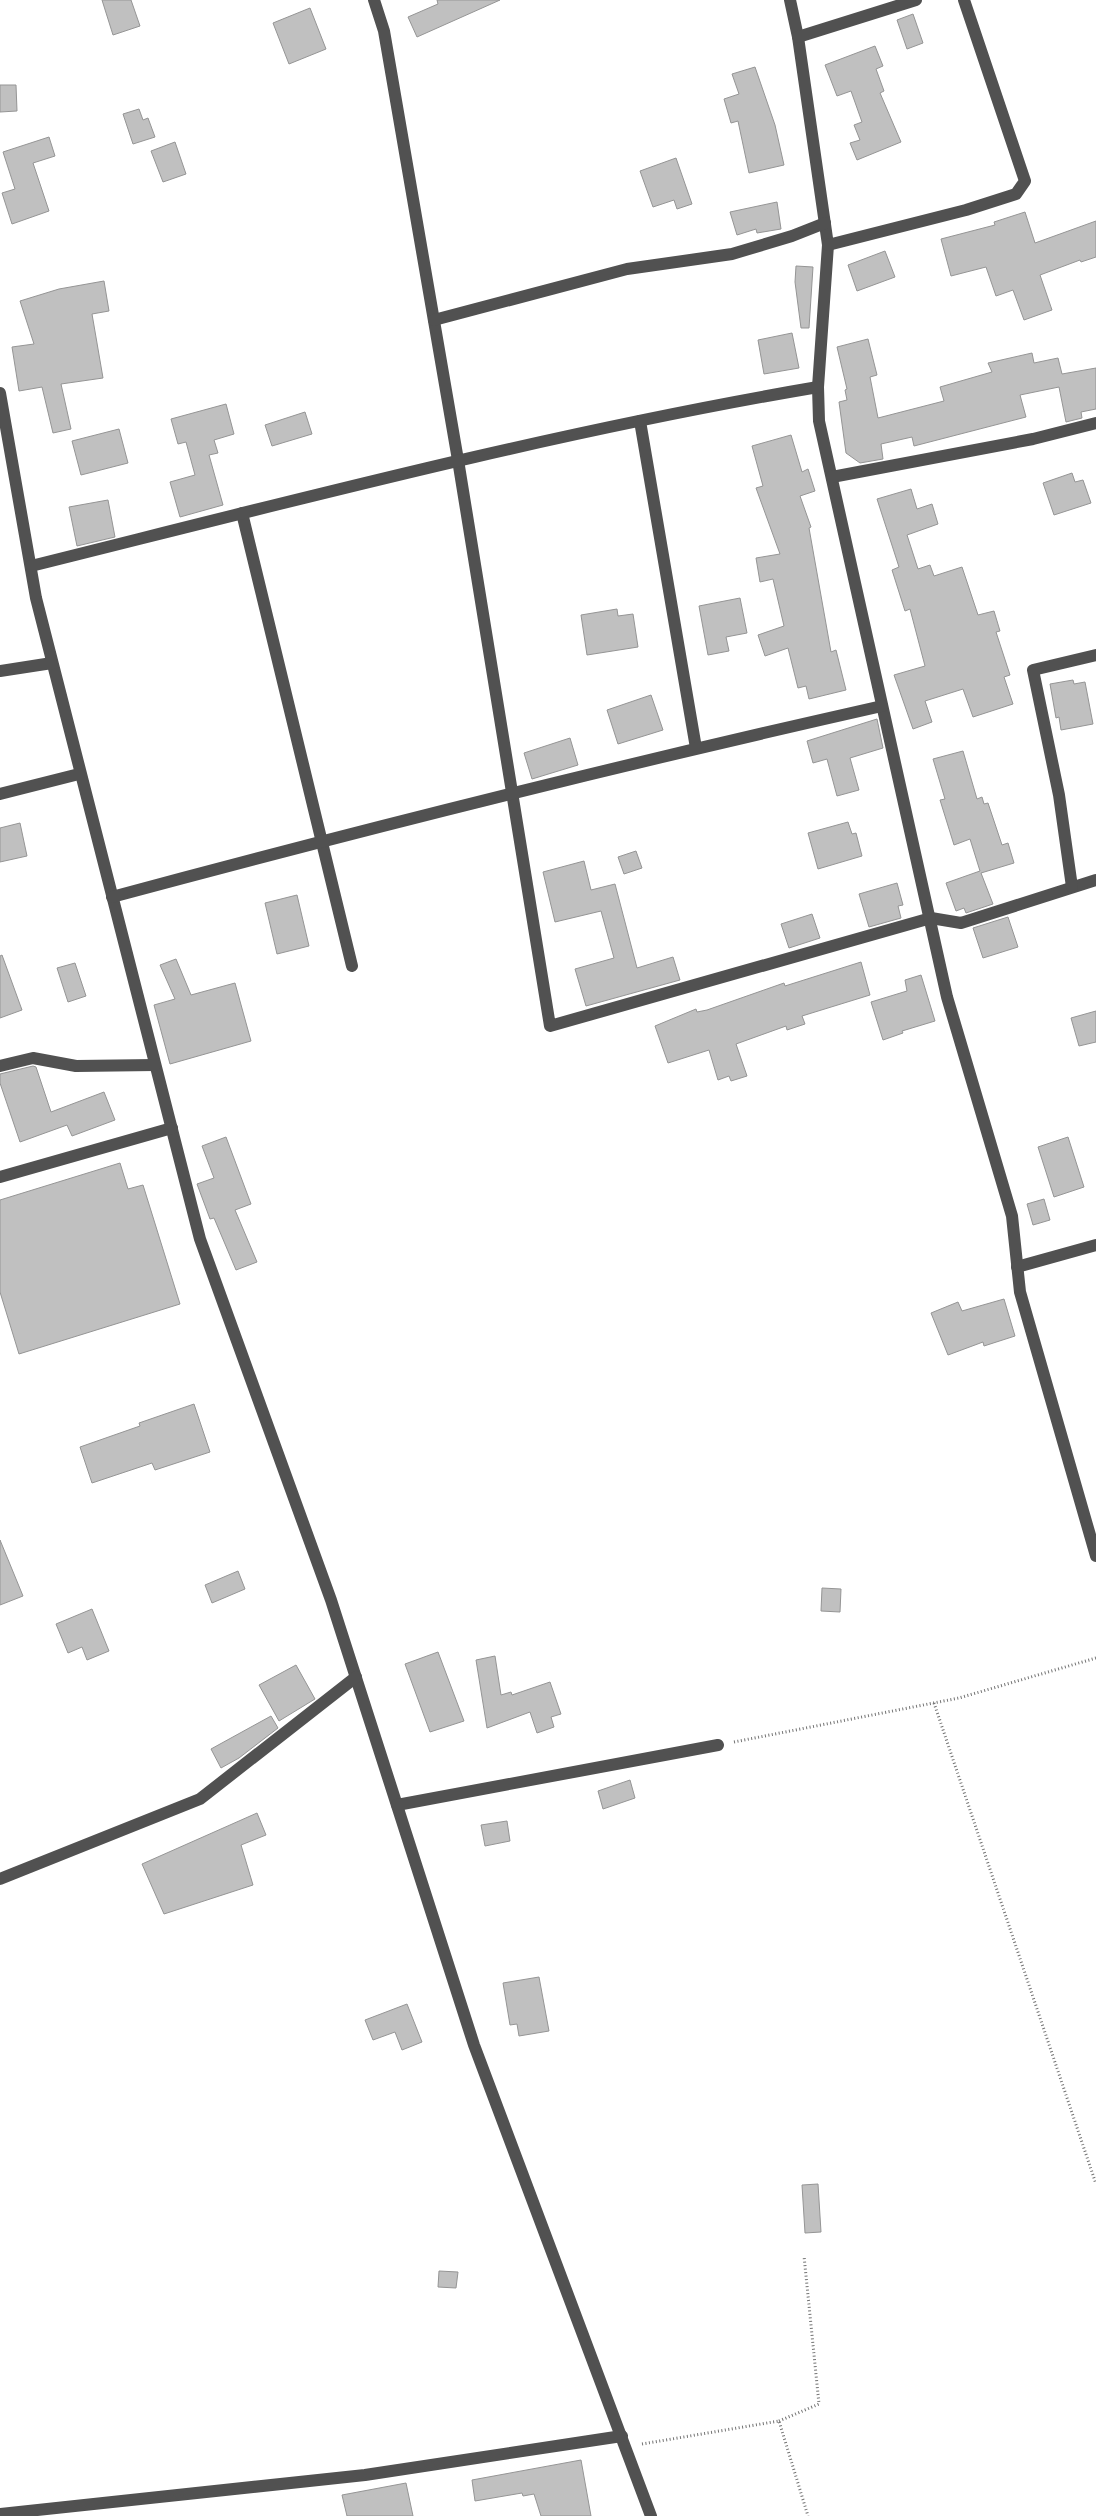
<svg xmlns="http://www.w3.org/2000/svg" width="1096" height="2516" viewBox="0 0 1096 2516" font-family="'Noto Sans',sans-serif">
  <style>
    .building { fill: #c0c0c0; stroke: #959595 }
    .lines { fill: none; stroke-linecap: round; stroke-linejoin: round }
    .path { stroke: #737373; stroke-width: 3; stroke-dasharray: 1 2.5; stroke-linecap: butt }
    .minor { stroke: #515151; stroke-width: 12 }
  </style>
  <rect width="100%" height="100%" fill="#fff"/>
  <g class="building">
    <path d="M102,0H131L140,26L113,35Z"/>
    <path d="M437,0H500L417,37L408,17L438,4Z"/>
    <path d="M310,8L326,49L289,64L273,23Z"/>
    <path d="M913,14L923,43L907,49L897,20Z"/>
    <path d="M875,46L883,66L876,69L884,91L880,93L901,142L857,160L850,143L860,140L854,125L862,122L851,91L837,96L825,65Z"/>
    <path d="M755,67L775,125L784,165L749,173L738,121L731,123L724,99L739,94L732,74Z"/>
    <path d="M0,85H16L17,111L0,112Z"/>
    <path d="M139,109L143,120L148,118L155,137L133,144L123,114Z"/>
    <path d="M49,137L55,156L33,163L49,211L12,224L2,193L15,189L3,152Z"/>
    <path d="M175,142L186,174L163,182L151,151Z"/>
    <path d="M676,158L692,204L677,209L674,200L653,207L640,171Z"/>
    <path d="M777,202L781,229L757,233L756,229L737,235L730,212Z"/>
    <path d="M1025,212L1035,243L1096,221V257L1081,262L1080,260L1040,275L1052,310L1024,320L1013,290L996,296L986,267L951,276L941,239L995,225L994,222Z"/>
    <path d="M885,251L895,277L857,291L848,265Z"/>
    <path d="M796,266L813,267L809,328H801L795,282Z"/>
    <path d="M104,281L109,311L92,314L103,378L61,384L71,429L53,433L42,387L19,391L12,347L34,344L20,301L59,289Z"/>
    <path d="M792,333L799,368L764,374L758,340Z"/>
    <path d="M868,339L877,375L870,377L878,418L944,401L940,387L992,372L988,363L1032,353L1034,363L1058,358L1062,374L1096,368V409L1081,412L1082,418L1066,422L1059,387L1020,395L1026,417L914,446L912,437L881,444L883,459L860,463L846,453L839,402L847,400L845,390L847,389L837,347Z"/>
    <path d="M226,404L234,434L214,440L218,453L209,455L223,505L180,517L170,482L195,475L186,442L178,444L171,419Z"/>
    <path d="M305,412L312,434L272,446L265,425Z"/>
    <path d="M119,429L128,463L81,475L72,441Z"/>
    <path d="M791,435L802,472L808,469L815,491L800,496L811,527L809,528L831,652L836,650L846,690L809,699L806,686L798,688L788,648L765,656L758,635L784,626L773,579L760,582L756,558L780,554L756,488L763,486L752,446Z"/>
    <path d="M1072,473L1075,482L1083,480L1091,503L1054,515L1043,483Z"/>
    <path d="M911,489L917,509L932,504L938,524L907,535L918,569L930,565L934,576L962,567L978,615L994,611L1000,631L996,632L1010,675L1004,677L1013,704L973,717L963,689L925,701L932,722L913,729L894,675L925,666L910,609L905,611L892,570L899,567L877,499Z"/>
    <path d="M108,500L115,537L77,546L69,507Z"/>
    <path d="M740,598L747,633L726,637L729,651L708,655L699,606Z"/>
    <path d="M617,609L618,616L633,614L638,647L587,655L581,615Z"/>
    <path d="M1073,680L1074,684L1085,682L1093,724L1061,730L1059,717L1056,718L1050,684Z"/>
    <path d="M651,695L663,730L618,744L607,710Z"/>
    <path d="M877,719L883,748L850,758L859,790L837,796L827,759L813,763L807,741Z"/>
    <path d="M570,738L578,765L532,779L524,753Z"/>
    <path d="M963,751L977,799L982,797L984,804L988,803L1002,845L1008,843L1014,863L981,873L993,904L966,913L964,908L956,911L946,883L980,871L970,839L954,845L940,800L945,799L933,759Z"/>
    <path d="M848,822L852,834L856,833L862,856L818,869L808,833Z"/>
    <path d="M20,823L27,856L0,862V828Z"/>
    <path d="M636,851L642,868L624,874L618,857Z"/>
    <path d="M584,861L591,890L615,884L637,968L673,957L680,980L586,1006L575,969L614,958L601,911L555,922L543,872Z"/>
    <path d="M897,883L903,905L898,906L901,918L869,927L859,894Z"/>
    <path d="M297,895L309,946L277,954L265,903Z"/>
    <path d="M812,914L820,938L789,948L781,924Z"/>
    <path d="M1008,917L1018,947L983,958L973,928Z"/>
    <path d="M2,955L22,1010L0,1018V956Z"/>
    <path d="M176,959L191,995L235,983L251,1041L170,1064L154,1005L175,999L160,965Z"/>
    <path d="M861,962L870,995L802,1016L805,1024L787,1030L786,1026L736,1044L747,1076L731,1081L729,1076L718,1080L709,1050L668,1063L655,1026L696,1009L697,1012L707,1010L784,983L785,986Z"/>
    <path d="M75,963L86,996L68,1002L57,968Z"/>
    <path d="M921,975L935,1021L902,1031L903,1033L883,1040L871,1002L907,991L905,980Z"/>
    <path d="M1096,1011V1042L1079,1046L1071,1018Z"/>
    <path d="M33,1066L36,1067L51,1112L104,1092L115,1120L72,1136L67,1125L20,1142L0,1083V1074Z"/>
    <path d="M226,1137L251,1204L235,1210L257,1262L236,1270L214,1218L210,1219L197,1184L214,1178L202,1146Z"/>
    <path d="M1068,1137L1084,1187L1054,1197L1038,1147Z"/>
    <path d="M120,1163L128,1189L143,1185L180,1304L19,1354L0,1292V1200Z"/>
    <path d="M1044,1199L1050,1220L1033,1225L1027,1204Z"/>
    <path d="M1004,1299L1015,1336L984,1346L983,1342L948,1355L931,1313L958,1302L962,1311Z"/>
    <path d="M194,1404L210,1452L155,1470L152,1463L92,1483L80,1447L140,1426L139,1423Z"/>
    <path d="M0,1540L23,1596L0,1605Z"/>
    <path d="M238,1571L245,1589L212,1603L205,1585Z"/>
    <path d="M822,1588L841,1589L840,1612L821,1611Z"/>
    <path d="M92,1609L109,1651L87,1660L82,1647L68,1653L56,1624Z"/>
    <path d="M438,1652L464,1721L430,1732L405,1664Z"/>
    <path d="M495,1656L501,1695L511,1692L512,1695L550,1682L561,1714L551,1717L554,1727L537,1733L530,1712L487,1728L476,1660Z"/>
    <path d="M296,1665L315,1699L279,1721L259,1685Z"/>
    <path d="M271,1716L278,1728L239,1758L221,1768L211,1749Z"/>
    <path d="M630,1780L635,1798L603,1809L598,1791Z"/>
    <path d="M257,1813L266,1835L241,1845L253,1885L164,1914L142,1864Z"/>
    <path d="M507,1821L510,1841L485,1846L481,1825Z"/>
    <path d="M539,1977L549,2031L519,2036L517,2024L510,2025L503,1983Z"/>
    <path d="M407,2004L422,2042L402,2050L395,2032L373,2040L365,2020Z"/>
    <path d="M818,2184L821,2232L805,2233L802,2185Z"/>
    <path d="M439,2271L458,2272L456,2288L438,2287Z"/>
    <path d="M581,2460L591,2516H541L534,2494L523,2496L522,2493L475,2501L472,2480Z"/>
    <path d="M406,2483L413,2516H347L342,2495Z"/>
  </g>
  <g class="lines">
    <g class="path">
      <path d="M934,1703L1096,2184"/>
      <path d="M734,1742L959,1698L1096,1658"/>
      <path d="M779,2421L819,2404L804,2256"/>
      <path d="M642,2444L779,2421L808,2516"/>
    </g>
    <g class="minor">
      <path d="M374,0L384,31L458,460L550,1026L931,918L961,923L1096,880"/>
      <path d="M790,0L798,37L828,245L818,387L819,421L947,997L1012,1216L1020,1292L1096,1556"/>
      <path d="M798,37L916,0"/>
      <path d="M828,245L966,210L1016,194L1025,181L964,0"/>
      <path d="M434,320L627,269L732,254L792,236L825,223"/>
      <path d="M0,393L36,598L200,1239L331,1600L474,2045L651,2516"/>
      <path d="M640,421L696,748"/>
      <path d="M832,477L1033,439L1096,423"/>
      <path d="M242,513L352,966"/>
      <path d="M31,566C292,501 553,432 818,387"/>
      <path d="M0,671L52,663"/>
      <path d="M0,794L79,774"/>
      <path d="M1072,887L1059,795L1033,670L1096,655"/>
      <path d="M112,897C368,828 624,764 882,706"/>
      <path d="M0,1066L33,1058L76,1066L155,1065"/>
      <path d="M0,1177L172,1128"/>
      <path d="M1017,1267L1096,1245"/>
      <path d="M397,1805L718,1745"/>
      <path d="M0,1879L200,1799L356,1677"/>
      <path d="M0,2514L365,2475L622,2436"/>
    </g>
  </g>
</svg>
